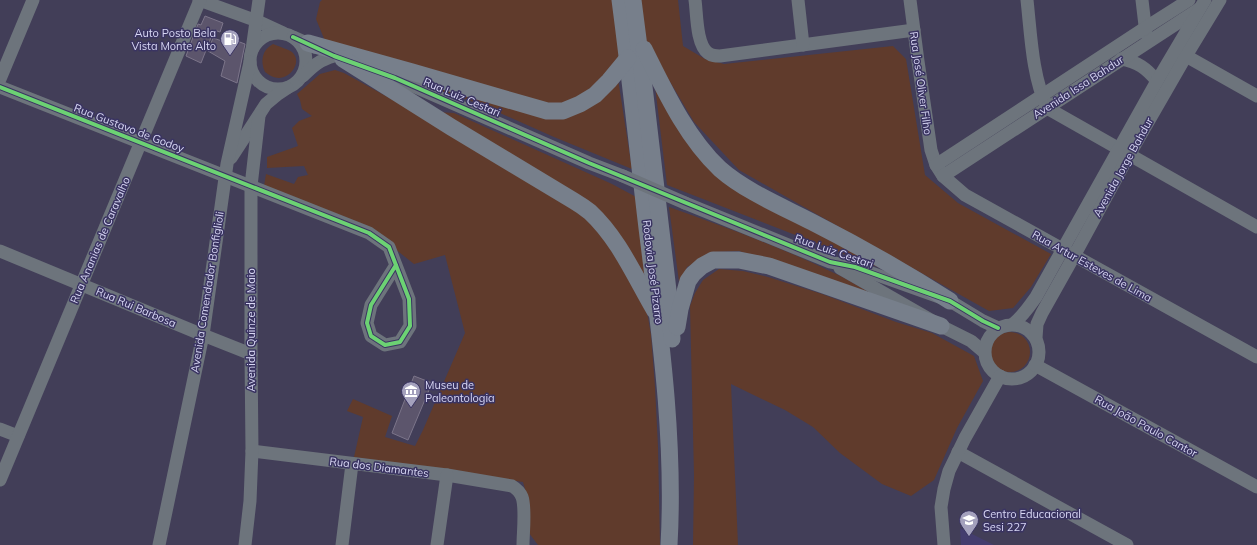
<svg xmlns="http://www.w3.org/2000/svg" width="1257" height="545" viewBox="0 0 1257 545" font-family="Mulish,sans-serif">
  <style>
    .built { fill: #443d6e }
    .green { fill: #603b2c }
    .building { fill: #5c556c; stroke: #7c758a }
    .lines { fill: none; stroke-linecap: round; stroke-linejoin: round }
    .minor { stroke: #6d747c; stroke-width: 13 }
    .major { stroke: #777f8b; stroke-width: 17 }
    .minor-bridge { stroke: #6d747c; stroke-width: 13 }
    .cycleway-casing { stroke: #3a3462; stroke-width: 6 }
    .cycleway { stroke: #6cd273; stroke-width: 4 }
    .labels { text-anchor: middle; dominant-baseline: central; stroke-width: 3; stroke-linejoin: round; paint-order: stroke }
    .poi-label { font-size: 11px; fill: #d8d7f4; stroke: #3a3462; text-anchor: start }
    .street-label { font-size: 11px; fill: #d8d7f4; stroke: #3a3462 }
  </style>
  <rect width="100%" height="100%" fill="#423e58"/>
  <path class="built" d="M960,528L994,545H961Z"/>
  <g class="green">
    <path d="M322,0H613L621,57L586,94L562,105L546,106L325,41L316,19L320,2Z"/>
    <path d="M639,0H678L683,46L705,59L724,64L893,46L906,59L925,175L958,203L1051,254L1031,287L1013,308L989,311L818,215L739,170L694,122L645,40Z"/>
    <path d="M273,44C279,47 289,49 293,53C302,63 290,78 279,78C274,78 269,75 265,72C260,61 262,50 273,44Z"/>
    <path d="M335,70L344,73L442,127L573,207L598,228L639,291L648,317L651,335L655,387L658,447L660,545H538L529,533V503L523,482L354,457L363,417L347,411L353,399L392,416L385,437L415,446L423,430L465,333L445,255L414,264L365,225L264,186L266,174L294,184L298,177L308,175L304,166L267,168V157L298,146L292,128L299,121L312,116L302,109L300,100L297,94L320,74Z"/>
    <path d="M618,79L632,169L554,137L480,104L444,92L433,83L554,119Z"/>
    <path d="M655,86L714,171L906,278L667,185Z"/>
    <path d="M439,112L454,113L612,184L638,198L645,282L616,233Z"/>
    <path d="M669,207C725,227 781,247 834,273C848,279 861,288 874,295L739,251L715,252L687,267L680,289Z"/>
    <path d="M719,269L743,271L768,277L822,294L896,322L932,333L974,356L983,381L957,428L934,480L911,496L882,484L840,453L813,427L785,410L731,384L738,545H693L694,475L690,306L695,293L703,280Z"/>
    <circle cx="1010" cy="352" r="20"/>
  </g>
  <g class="building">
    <path d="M205,16L223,23L220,32L214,30L201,63L186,56L198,24L201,25Z"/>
    <path d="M213,38L228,43L229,38L245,44L237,83L221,76L225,61L208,51Z"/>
    <path d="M414,376L432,383L408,440L392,433Z"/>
  </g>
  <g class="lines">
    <g class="minor">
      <path d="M199,0L257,21L283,33"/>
      <path d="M695,0C697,13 696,44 708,53C712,56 715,56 720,56L914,30"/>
      <path d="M798,0L803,45"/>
      <path d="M910,0L918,61L931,150L936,165L943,176L965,195L1257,357"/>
      <path d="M1027,0C1031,36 1032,75 1047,108L1257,227"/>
      <path d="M1142,0L1146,34"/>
      <circle cx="278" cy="61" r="28"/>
      <path d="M293,37L315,47"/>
      <path d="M252,50L259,0"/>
      <path d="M1179,52L1257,96"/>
      <path d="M1121,59C1138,62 1146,68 1157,81"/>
      <path d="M367,68L395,78L589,163L623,176"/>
      <path d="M303,76C314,65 320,60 334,56"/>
      <path d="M0,79L33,0"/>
      <path d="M0,87L369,233L389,247L409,299L410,326L400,342L385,345L371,336L367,323L371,305L396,265"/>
      <path d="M231,158L266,104L278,94L287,88"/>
      <path d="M936,165L1145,28L1189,0"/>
      <path d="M943,176L1199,9"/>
      <path d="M685,203L830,262L855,267L950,301L983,321L998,328"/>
      <path d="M0,251L203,335L251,354"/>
      <path d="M840,268L941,326L971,341L984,352"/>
      <path d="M1013,324C1023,316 1029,307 1036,297L1157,81L1205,0"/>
      <circle cx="1012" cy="352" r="27"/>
      <path d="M1036,338L1037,324L1042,313L1074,256L1129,155L1186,56L1220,0"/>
      <path d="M1035,365L1257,487"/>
      <path d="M0,429L18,436"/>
      <path d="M252,451L447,475L512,486C517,489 520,492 522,497C526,508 523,533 523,545"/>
      <path d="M958,452L1127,545"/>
      <path d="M0,480L200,0"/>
      <path d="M159,545L203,335L227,164L250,62"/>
      <path d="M245,545L250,501L252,451L251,354V186L259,116"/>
      <path d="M342,545L352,464"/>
      <path d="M437,545L447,475"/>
      <path d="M944,545L941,507L944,489L949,471L965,438L1000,376"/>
    </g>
    <g class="major">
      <path d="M620,0C630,76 638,152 647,228C660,333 675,439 669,545"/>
      <path d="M633,0L643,78L669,299L672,339"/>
      <path d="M308,43L412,72L547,111H563L580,104L595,95L609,81L628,58"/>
      <path d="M644,49C665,91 686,137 720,169C745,191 783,207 812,222C859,246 905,272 950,301"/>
      <path d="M343,59L451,127L574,201C579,204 585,208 590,212C619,239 635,277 655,311"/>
      <path d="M677,327L680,309L688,281L693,274L702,266L713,260H739L769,266L941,326"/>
    </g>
    <path class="minor-bridge" d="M623,176L685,203"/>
    <g class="cycleway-casing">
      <g id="cycleway">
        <path d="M293,37L334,56L395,78L589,163L830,262L855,267L950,301L983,321L998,328"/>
        <path d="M0,87L369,233L389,247L409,299L410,326L400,342L385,345L371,336L367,323L371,305L396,265"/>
      </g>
    </g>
    <use href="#cycleway" class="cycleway"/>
  </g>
  <defs>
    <g id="fuel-pin" transform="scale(1)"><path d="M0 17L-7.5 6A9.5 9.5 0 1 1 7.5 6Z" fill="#a4a1bd" stroke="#3a3462"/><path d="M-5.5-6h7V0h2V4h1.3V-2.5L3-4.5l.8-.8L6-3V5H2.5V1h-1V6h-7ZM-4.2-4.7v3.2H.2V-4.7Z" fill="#fff"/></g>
    <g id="museum-pin" transform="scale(1)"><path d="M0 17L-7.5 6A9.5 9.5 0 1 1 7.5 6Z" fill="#a4a1bd" stroke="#3a3462"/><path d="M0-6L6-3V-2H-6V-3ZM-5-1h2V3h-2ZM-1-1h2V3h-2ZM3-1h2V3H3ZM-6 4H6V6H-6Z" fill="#fff"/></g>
    <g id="school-pin" transform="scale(1)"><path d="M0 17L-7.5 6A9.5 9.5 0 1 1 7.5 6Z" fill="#a4a1bd" stroke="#3a3462"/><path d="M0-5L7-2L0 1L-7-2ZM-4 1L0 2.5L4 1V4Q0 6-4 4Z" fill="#fff"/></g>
  </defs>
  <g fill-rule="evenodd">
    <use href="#fuel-pin" x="230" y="39"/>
    <use href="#museum-pin" x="411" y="391"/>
    <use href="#school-pin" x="969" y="520"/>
  </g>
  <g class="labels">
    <g class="poi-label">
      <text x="216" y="33" text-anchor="end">Auto Posto Bela<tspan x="216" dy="13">Vista Monte Alto</tspan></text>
      <text x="425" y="385">Museu de<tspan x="425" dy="13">Paleontologia</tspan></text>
      <text x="983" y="514">Centro Educacional<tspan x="983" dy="13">Sesi 227</tspan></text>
    </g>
    <g class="street-label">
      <text transform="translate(921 83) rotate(82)">Rua José Oliver Filho</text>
      <text transform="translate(1078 87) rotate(-33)">Avenida Issa Bahdur</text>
      <text transform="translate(462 97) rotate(23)">Rua Luiz Cestari</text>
      <text transform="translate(129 128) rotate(21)">Rua Gustavo de Godoy</text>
      <text transform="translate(1123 167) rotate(-61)">Avenida Jorge Bahdur</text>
      <text transform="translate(100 240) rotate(-67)">Rua Ananias de Caravalho</text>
      <text transform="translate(834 251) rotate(19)">Rua Luiz Cestari</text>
      <text transform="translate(1092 266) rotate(29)">Rua Artur Esteves de Lima</text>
      <text transform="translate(653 272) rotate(83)">Rodovia José Pizarro</text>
      <text transform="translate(207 292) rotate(-81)">Avenida Comendador Bonfiglioli</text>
      <text transform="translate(136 307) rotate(23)">Rua Rui Barbosa</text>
      <text transform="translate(251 330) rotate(-90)">Avenida Quinze de Maio</text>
      <text transform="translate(1146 426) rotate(29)">Rua João Paulo Cantor</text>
      <text transform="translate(379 467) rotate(7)">Rua dos Diamantes</text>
    </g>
  </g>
</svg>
